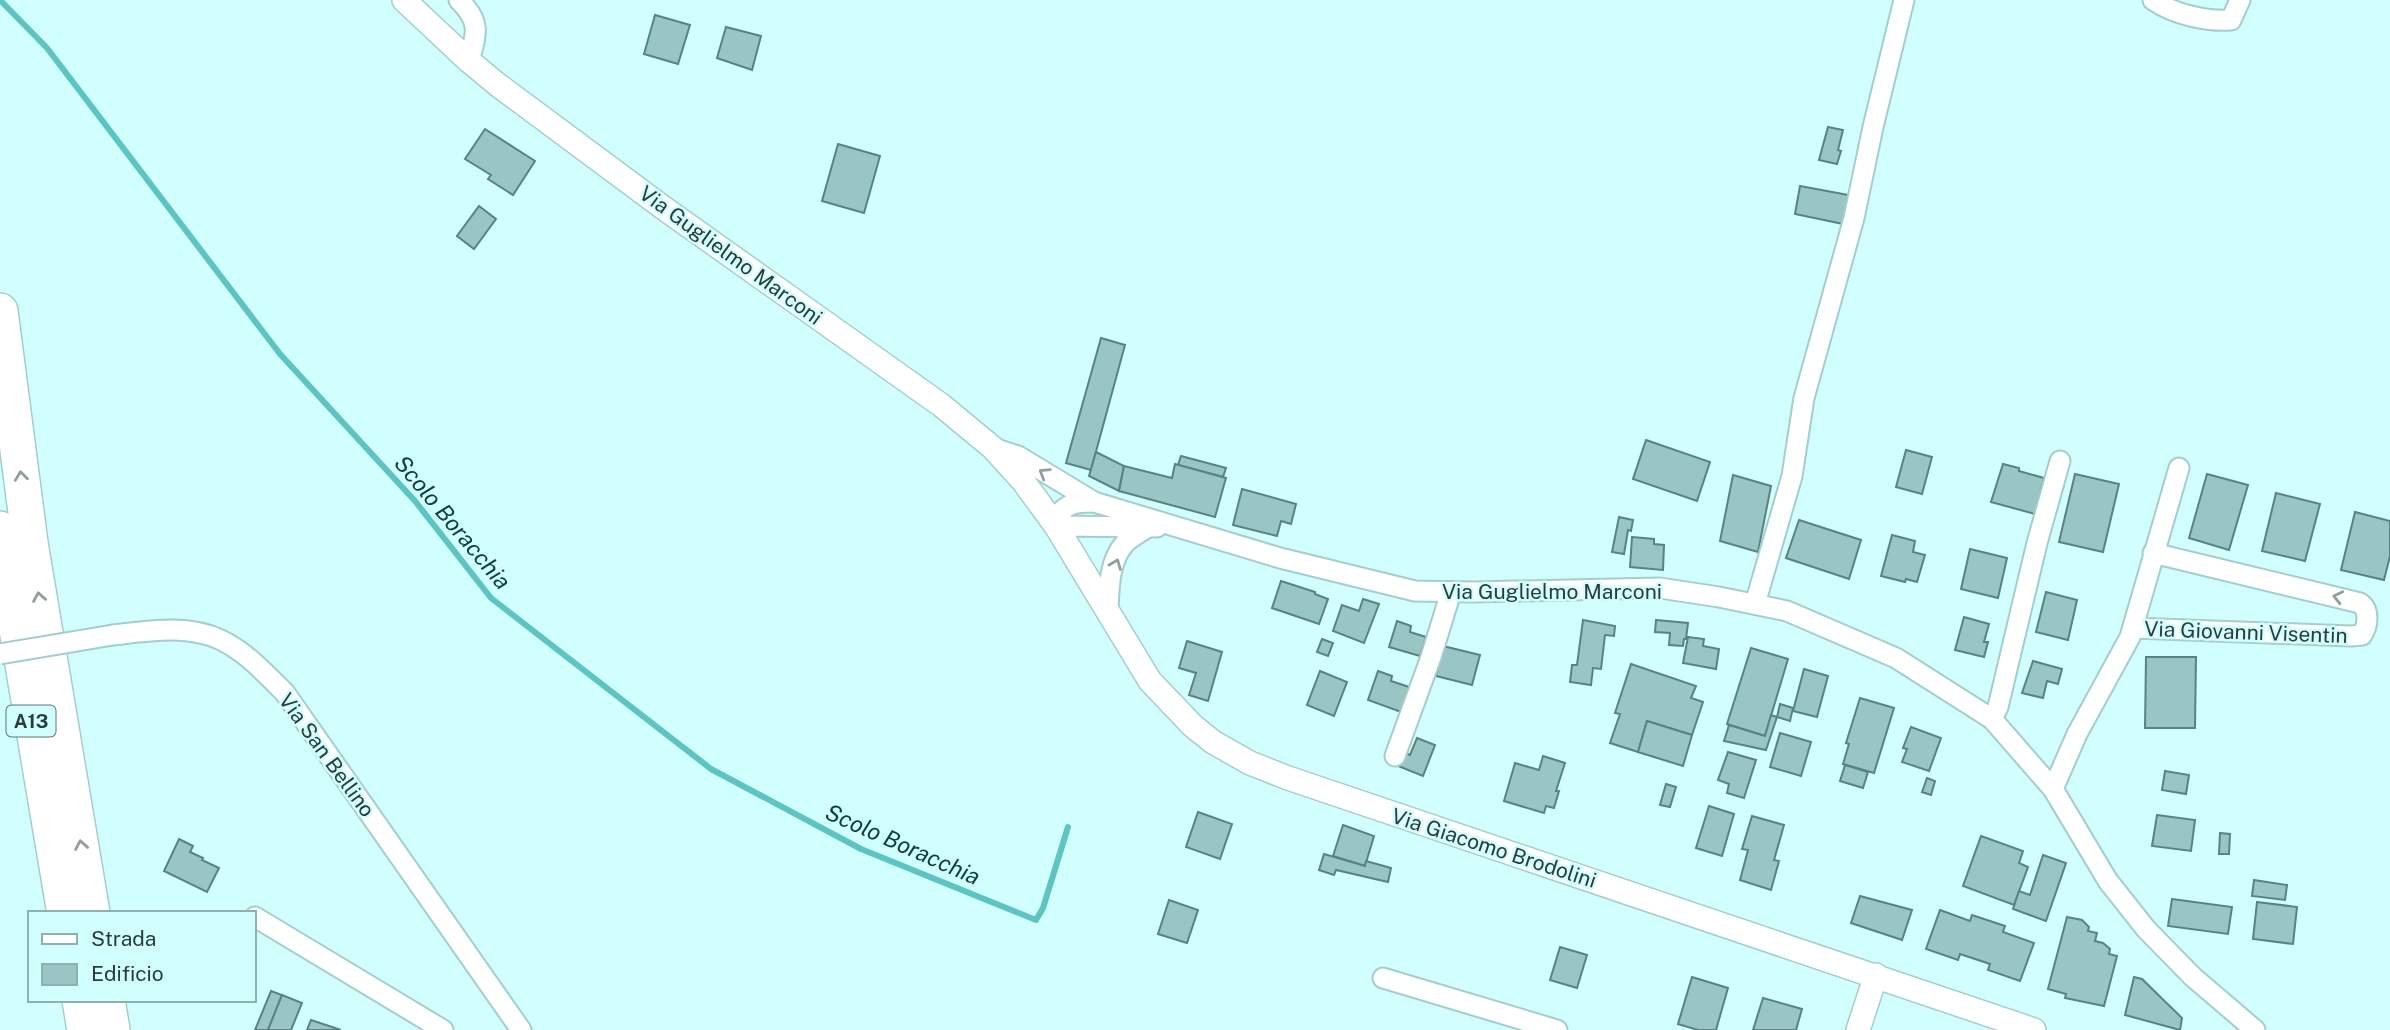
<svg xmlns="http://www.w3.org/2000/svg" width="2390" height="1030" viewBox="0 0 2390 1030" font-family="'Public Sans',sans-serif">
  <style>
    .lines { fill: none; stroke-linecap: round; stroke-linejoin: round }
    .stream { stroke: #5ac5c3; stroke-width: 6 }
    .building { fill: #99c6c4; stroke: #598382; stroke-width: 2 }
    .minor-casing { stroke: #a2cfce; stroke-width: 23 }
    .tertiary-casing { stroke: #a2cfce; stroke-width: 26 }
    .motorway-casing { stroke: #a2cfce; stroke-width: 38 }
    .minor { stroke: #fff; stroke-width: 19 }
    .tertiary { stroke: #fff; stroke-width: 23 }
    .motorway { stroke: #fff; stroke-width: 35 }
    .minor-bridge-casing { stroke: #a2cfce; stroke-width: 23; stroke-linecap: butt }
    .minor-bridge { stroke: #fff; stroke-width: 19 }
    .oneway { stroke: #949e9e }
    .labels { text-anchor: middle; dominant-baseline: central; stroke-width: 5; stroke-linejoin: round; paint-order: stroke }
    .shield { fill: #d1fffd; stroke: #5c7676; stroke-width: 2 }
    .shield-label { font-size: 19px; font-weight: bold; fill: #2a3c3c }
    .street-label { font-size: 21px; fill: #2a3c3c; stroke: #d1fffd }
    .water-label { font-size: 23px; font-style: italic; fill: #0d403f; stroke: #d1fffd }
  </style>
  <rect width="100%" height="100%" fill="#d1fffd"/>
  <g class="lines">
    <path class="stream" d="M0,0L47,48L280,354L415,501L491,598L711,769L861,849L1036,920L1043,908L1068,827"/>
  </g>
  <g class="building">
    <path d="M655,15L690,25L678,64L644,54Z"/>
    <path d="M726,27L761,36L752,70L717,58Z"/>
    <path d="M1828,127L1843,130L1838,150L1841,151L1837,164L1819,160Z"/>
    <path d="M485,129L535,161L513,195L488,179L491,175L465,159Z"/>
    <path d="M838,144L880,156L864,213L822,201Z"/>
    <path d="M1800,186L1854,196L1848,225L1795,214Z"/>
    <path d="M479,206L496,219L474,249L457,236Z"/>
    <path d="M1101,338L1125,345L1091,470L1066,463Z"/>
    <path d="M1646,440L1710,462L1697,501L1633,479Z"/>
    <path d="M1906,450L1932,457L1922,494L1896,487Z"/>
    <path d="M1096,452L1124,466L1119,491L1089,476Z"/>
    <path d="M1181,456L1226,468L1223,477L1178,465Z"/>
    <path d="M1175,464L1226,478L1215,517L1119,491L1124,466L1172,478Z"/>
    <path d="M2003,464L2019,468V471L2044,478L2035,514L1991,502Z"/>
    <path d="M2075,474L2119,484L2103,552L2059,542Z"/>
    <path d="M2207,474L2248,485L2229,550L2189,538Z"/>
    <path d="M1733,475L1771,486L1758,552L1720,541Z"/>
    <path d="M1242,489L1296,504L1291,524L1281,521L1277,536L1233,525Z"/>
    <path d="M2276,493L2320,504L2305,561L2262,551Z"/>
    <path d="M2355,512L2390,521V556L2384,580L2341,570Z"/>
    <path d="M1619,517L1633,520L1631,531L1628,530L1624,554L1612,552Z"/>
    <path d="M1799,520L1861,540L1849,579L1786,558Z"/>
    <path d="M1892,535L1915,541L1913,552L1925,555L1917,582L1906,579L1905,582L1881,576Z"/>
    <path d="M1632,537L1654,539V544L1664,545L1663,570L1630,567Z"/>
    <path d="M1970,549L2007,558L1998,598L1961,589Z"/>
    <path d="M1281,581L1315,592V594L1328,599L1319,624L1272,608Z"/>
    <path d="M2046,592L2077,600L2068,640L2036,632Z"/>
    <path d="M1363,599L1379,604L1364,643L1333,631L1342,605L1359,611Z"/>
    <path d="M1964,617L1989,624L1984,642H1988L1984,657L1955,650Z"/>
    <path d="M1583,620L1615,626L1614,636L1605,635L1601,669L1593,668L1591,685L1570,682L1572,665H1577Z"/>
    <path d="M1656,620L1688,623L1686,639H1684L1683,646L1669,645L1670,633L1655,632Z"/>
    <path d="M1397,621L1411,626L1410,632L1426,637L1420,656L1389,647Z"/>
    <path d="M1688,637L1704,639L1703,646L1719,649L1716,669L1683,663Z"/>
    <path d="M1322,639L1333,643L1328,656L1317,652Z"/>
    <path d="M1187,641L1222,652L1208,701L1189,695L1196,673L1179,668Z"/>
    <path d="M1443,646L1480,655L1472,685L1436,676Z"/>
    <path d="M1751,648L1788,659L1765,736L1727,724Z"/>
    <path d="M2146,657H2196L2195,728H2145Z"/>
    <path d="M2033,661L2062,669L2058,684L2047,681L2043,698L2022,693Z"/>
    <path d="M1631,664L1696,686L1691,698L1703,702L1692,735L1647,721L1638,752L1610,743L1620,714L1615,713Z"/>
    <path d="M1804,669L1828,676L1817,717L1793,711Z"/>
    <path d="M1320,671L1347,682L1334,716L1307,705Z"/>
    <path d="M1378,671L1392,676L1391,681L1409,687L1401,712L1368,700Z"/>
    <path d="M1860,698L1894,708L1874,773L1843,764L1849,744L1846,743Z"/>
    <path d="M1780,704L1793,708L1790,721L1777,717Z"/>
    <path d="M1771,715L1777,717L1766,750L1724,741L1729,725L1765,736Z"/>
    <path d="M1647,721L1692,735L1683,766L1638,752Z"/>
    <path d="M1911,727L1941,738L1929,771L1902,762L1907,749L1903,748Z"/>
    <path d="M1780,733L1811,742L1801,776L1770,767Z"/>
    <path d="M1417,738L1435,745L1423,776L1398,766L1403,752L1410,755Z"/>
    <path d="M1728,752L1756,760L1744,798L1727,793L1729,784L1718,780Z"/>
    <path d="M1543,756L1565,763L1556,791H1559L1554,808L1546,806L1544,813L1504,801L1515,763L1539,770Z"/>
    <path d="M1845,765L1868,772L1863,788L1840,781Z"/>
    <path d="M2165,771L2189,775L2186,794L2162,790Z"/>
    <path d="M1927,778L1935,781L1931,795L1922,792Z"/>
    <path d="M1666,784L1676,787L1670,807L1660,805Z"/>
    <path d="M1709,806L1734,814L1722,856L1696,848Z"/>
    <path d="M1198,812L1232,824L1220,859L1186,847Z"/>
    <path d="M2157,815L2195,820L2191,851L2152,846Z"/>
    <path d="M1752,816L1784,825L1774,860L1779,861L1771,890L1740,880L1748,850L1742,849Z"/>
    <path d="M1343,825L1374,836L1365,866L1333,856Z"/>
    <path d="M2220,833L2230,834L2229,854H2219Z"/>
    <path d="M1981,836L2023,851L2019,863L2028,867L2014,905L1963,886Z"/>
    <path d="M179,839L193,846L190,852L203,858L202,860L219,868L207,892L164,871Z"/>
    <path d="M1324,854L1365,866L1366,861L1391,868L1388,882L1336,870L1334,875L1319,870Z"/>
    <path d="M2043,855L2066,863L2046,921L2013,909L2019,891L2030,895Z"/>
    <path d="M2254,880L2287,885L2285,900L2252,896Z"/>
    <path d="M1860,896L1912,910L1902,940L1851,923Z"/>
    <path d="M2172,899L2232,907L2228,934L2168,926Z"/>
    <path d="M1169,900L1198,910L1187,943L1158,934Z"/>
    <path d="M2257,902L2297,907L2293,944L2253,939Z"/>
    <path d="M1940,910L1970,921L1972,915L2005,926L2003,932L2034,943L2020,981L1988,970L1990,964L1960,954L1958,960L1926,949Z"/>
    <path d="M2067,917L2082,920L2089,927L2088,931L2097,933L2095,941L2103,943L2110,949L2109,954L2117,956L2104,1006L2065,998L2066,994L2048,989Z"/>
    <path d="M1560,947L1587,955L1577,988L1550,980Z"/>
    <path d="M1692,977L1728,988L1716,1030H1698L1678,1024Z"/>
    <path d="M2134,977L2142,979L2182,1018L2180,1030L2125,1015Z"/>
    <path d="M271,991L282,995L268,1030H255Z"/>
    <path d="M282,995L302,1003L291,1030H268Z"/>
    <path d="M1763,998L1802,1009L1796,1030H1753Z"/>
    <path d="M311,1020L341,1030H307Z"/>
  </g>
  <g class="lines">
    <g class="minor-casing">
      <g id="minor">
        <path d="M459,0C481,22 477,32 469,61"/>
        <path d="M2153,0C2173,14 2207,22 2231,20L2240,0"/>
        <path d="M993,448L1018,456L1094,502L1280,558L1415,591L1473,592L1660,588L1719,597L1787,611L1896,658L1992,719L2053,789L2108,881L2146,929L2193,977L2255,1030"/>
        <path d="M1053,520C1067,504 1071,502 1094,502"/>
        <path d="M1056,526L1157,527"/>
        <path d="M1755,604L1792,476L1804,398L1854,218L1873,127L1904,0"/>
        <path d="M1108,614C1109,591 1108,562 1125,543C1131,537 1141,532 1148,527"/>
        <path d="M2133,628L2351,636L2362,635C2368,626 2370,610 2360,603L2153,553"/>
        <path d="M113,635C148,631 188,624 221,640C246,652 266,674 285,693L521,1030"/>
        <path d="M1992,719L1998,707L2037,543L2060,461"/>
        <path d="M1395,756L1431,657L1451,592"/>
        <path d="M2053,789L2077,734L2130,637L2179,468"/>
        <path d="M255,917L443,1030"/>
        <path d="M1383,978L1557,1030"/>
      </g>
    </g>
    <g class="tertiary-casing">
      <g id="tertiary">
        <path d="M404,0L469,61L498,85L665,209L941,405L993,448L1023,481L1056,526L1150,681L1193,726L1213,742L1250,763L1288,778L2034,1030"/>
        <path d="M1858,1030L1876,975"/>
      </g>
    </g>
    <g class="motorway-casing">
      <g id="motorway">
        <path d="M0,311L30,543L92,913"/>
        <path d="M0,529L65,913"/>
        <path d="M80,1000L85,1030"/>
        <path d="M107,1000L112,1030"/>
      </g>
    </g>
    <use href="#minor" class="minor"/>
    <use href="#tertiary" class="tertiary"/>
    <use href="#motorway" class="motorway"/>
    <g class="minor-bridge-casing">
      <path id="minor-bridge" d="M0,654L113,635"/>
    </g>
    <use href="#minor-bridge" class="minor-bridge"/>
  </g>
  <defs><path id="oneway-chevron" d="M-2-3.5L2.5 0L-2 3.5" fill="none" stroke-width="1.6" stroke-linecap="round" stroke-linejoin="round" transform="scale(1.75)"/></defs>
  <g class="oneway">
    <use href="#oneway-chevron" transform="translate(1044 473) rotate(-148)"/>
    <use href="#oneway-chevron" transform="translate(21 476) rotate(-97)"/>
    <use href="#oneway-chevron" transform="translate(1116 564) rotate(-68)"/>
    <use href="#oneway-chevron" transform="translate(39 597) rotate(-100)"/>
    <use href="#oneway-chevron" transform="translate(2338 597) rotate(-167)"/>
    <use href="#oneway-chevron" transform="translate(81 845) rotate(-100)"/>
  </g>
  <g class="labels">
    <rect class="shield" x="6.5" y="705.5" width="49" height="31" rx="5"/>
    <g class="shield-label">
      <text x="31" y="721">A13</text>
    </g>
    <g class="street-label">
      <text transform="translate(731 255) rotate(36)">Via Guglielmo Marconi</text>
      <text x="1552" y="591">Via Guglielmo Marconi</text>
      <text transform="translate(2246 632) rotate(2)">Via Giovanni Visentin</text>
      <text transform="translate(327 755) rotate(54)">Via San Bellino</text>
      <text transform="translate(1494 848) rotate(18)">Via Giacomo Brodolini</text>
    </g>
    <g class="water-label">
      <text transform="translate(453 522) rotate(50)">Scolo Boracchia</text>
      <text transform="translate(903 844) rotate(24)">Scolo Boracchia</text>
    </g>
  </g>
  <rect x="28" y="911" width="228" height="91" fill="#d1fffd" stroke="#8eb1b0" stroke-width="2"/>
  <rect x="42" y="934" width="35" height="10" fill="#ffffff" stroke="#8eb1b0" stroke-width="2"/>
  <text x="91" y="946" font-size="21" fill="#2a3c3c">Strada</text>
  <rect x="42" y="964" width="35" height="21" fill="#99c6c4" stroke="#8eb1b0" stroke-width="2"/>
  <text x="91" y="981" font-size="21" fill="#2a3c3c">Edificio</text>
</svg>
